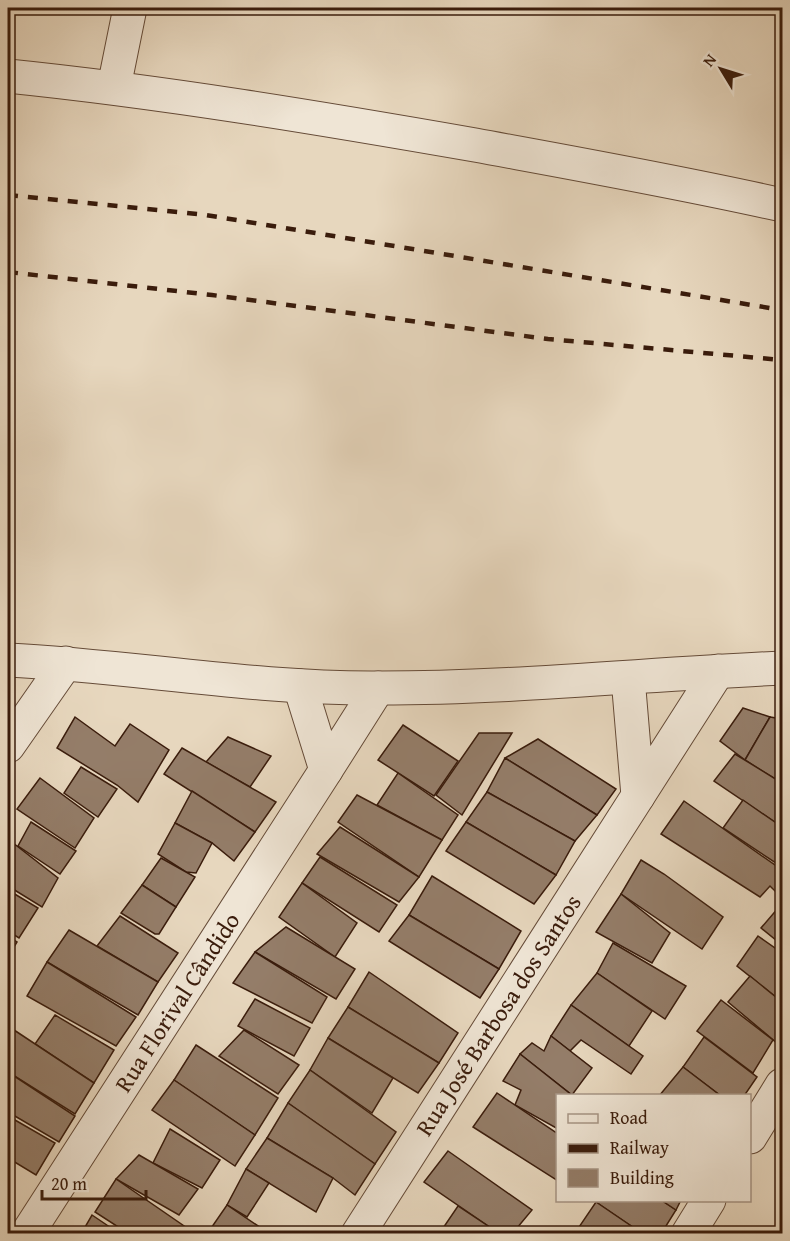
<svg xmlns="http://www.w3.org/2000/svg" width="790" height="1241" viewBox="0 0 790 1241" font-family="'Gentium Book Plus',serif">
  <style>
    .building { fill: #947d69; stroke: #3a1c0c; stroke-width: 1.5 }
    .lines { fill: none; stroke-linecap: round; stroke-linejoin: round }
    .minor-casing { stroke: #654b38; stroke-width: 35 }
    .minor { stroke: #efe5d5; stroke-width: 33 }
    .rail { stroke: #3a1c0c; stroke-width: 4.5; stroke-dasharray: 10 10; stroke-linecap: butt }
    .labels { text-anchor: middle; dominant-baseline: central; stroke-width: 4.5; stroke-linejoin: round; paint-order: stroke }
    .street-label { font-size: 24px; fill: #3a1c0c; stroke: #efe5d5 }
  </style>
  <rect width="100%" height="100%" fill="#e7d7be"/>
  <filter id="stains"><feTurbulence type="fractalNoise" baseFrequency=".00333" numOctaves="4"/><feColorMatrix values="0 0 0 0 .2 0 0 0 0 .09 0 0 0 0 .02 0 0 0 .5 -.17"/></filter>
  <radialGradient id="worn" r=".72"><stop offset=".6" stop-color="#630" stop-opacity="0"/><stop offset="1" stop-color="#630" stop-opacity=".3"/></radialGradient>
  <g class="building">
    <path d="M743,708L770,717L745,760L720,741Z"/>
    <path d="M75,717L115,746L130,724L169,750L138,802L117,785L57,748Z"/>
    <path d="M770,717L782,719V766L775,779L745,760Z"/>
    <path d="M403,725L458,761L434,796L378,760Z"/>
    <path d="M479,733H512L462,815L436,795Z"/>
    <path d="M228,737L271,756L250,787L206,762Z"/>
    <path d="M538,739L616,789L597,815L505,758Z"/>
    <path d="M182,748L276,802L255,832L164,774Z"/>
    <path d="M735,754L782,783V827L714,781Z"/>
    <path d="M505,758L597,815L575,841L487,792Z"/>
    <path d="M81,767L117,789L98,817L64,793Z"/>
    <path d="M398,773L458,815L442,840L377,805Z"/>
    <path d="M40,778L94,818L75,848L17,809Z"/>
    <path d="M192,791L255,832L234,861L212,843L175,823Z"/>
    <path d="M487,792L575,841L556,875L466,822Z"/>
    <path d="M357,795L442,840L419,877L338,822Z"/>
    <path d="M743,800L782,827V867L723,828Z"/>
    <path d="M684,801L782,870V887L777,893L770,886L760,897L661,834Z"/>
    <path d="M31,822L76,851L60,874L18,846Z"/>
    <path d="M466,822L556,875L534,904L446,851Z"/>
    <path d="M175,823L212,843L196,873L186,872L158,854Z"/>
    <path d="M340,827L419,877L399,902L317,854Z"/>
    <path d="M8,839L58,878L42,907L8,886Z"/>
    <path d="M320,857L397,905L379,932L302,883Z"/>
    <path d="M161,858L195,877L176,907L142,885Z"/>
    <path d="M641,860L664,874L723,917L702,949L621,894Z"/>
    <path d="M432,876L521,931L499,969L409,915Z"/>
    <path d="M302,883L357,923L335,957L279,917Z"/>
    <path d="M142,885L176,907L159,934H155L121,913Z"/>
    <path d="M8,890L38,908L19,938L8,931Z"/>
    <path d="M621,894L670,933L652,963L596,932Z"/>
    <path d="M779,907L782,909V945L761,928Z"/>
    <path d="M409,915L499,969L480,998L389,941Z"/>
    <path d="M120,916L178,953L158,982L97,946Z"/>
    <path d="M286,927L355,969L336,999L255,952Z"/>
    <path d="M69,930L158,982L138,1015L47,962Z"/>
    <path d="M8,936L17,942L8,957Z"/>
    <path d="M758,936L782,953V1002L737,966Z"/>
    <path d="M613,943L686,986L665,1019L597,973Z"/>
    <path d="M255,952L327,997L312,1023L233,983Z"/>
    <path d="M47,962L136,1017L116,1046L27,996Z"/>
    <path d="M369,972L458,1033L439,1063L348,1007Z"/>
    <path d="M597,973L652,1011L629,1046L571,1005Z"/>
    <path d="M750,976L782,1002V1037L778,1044L728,1002Z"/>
    <path d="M255,999L310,1028L294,1056L238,1026Z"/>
    <path d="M721,1000L773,1040L753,1073L697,1031Z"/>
    <path d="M571,1005L643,1056L631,1074L581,1040L570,1051L551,1036Z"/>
    <path d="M348,1007L439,1063L418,1093L328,1038Z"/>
    <path d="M55,1015L114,1050L94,1083L35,1044Z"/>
    <path d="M8,1026L94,1083L75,1114L8,1072Z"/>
    <path d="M244,1030L299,1065L278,1094L219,1056Z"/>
    <path d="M551,1036L592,1068L572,1095L520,1054L532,1043L544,1051Z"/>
    <path d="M704,1037L757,1077L744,1096H721L683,1067Z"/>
    <path d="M328,1038L393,1078L372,1113L310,1070Z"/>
    <path d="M196,1045L278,1098L255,1135L174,1080Z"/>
    <path d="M520,1054L573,1096H558V1129L515,1105L521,1090L503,1081Z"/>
    <path d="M683,1067L721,1096H659Z"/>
    <path d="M310,1070L396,1132L375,1164L288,1103Z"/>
    <path d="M8,1072L75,1116L59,1142L8,1112Z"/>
    <path d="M174,1080L255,1135L235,1166L152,1110Z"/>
    <path d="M497,1093L558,1134V1181L473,1127Z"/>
    <path d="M288,1103L375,1164L355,1195L333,1178L267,1138Z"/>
    <path d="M8,1116L55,1143L36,1175L8,1158Z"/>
    <path d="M170,1129L220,1160L202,1188L153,1163Z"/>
    <path d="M267,1138L333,1178L316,1212L246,1169Z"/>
    <path d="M448,1151L532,1210L512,1234H500L424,1182Z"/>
    <path d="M139,1155L198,1189L179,1215L116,1179Z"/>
    <path d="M246,1169L269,1183L247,1217L227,1205Z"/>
    <path d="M116,1179L187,1228L184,1234H129L95,1212Z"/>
    <path d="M597,1200H661L676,1210L661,1234H643L596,1202Z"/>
    <path d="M661,1200H681L676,1210Z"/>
    <path d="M596,1202L643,1234H587L579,1227Z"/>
    <path d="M227,1205L270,1234H207Z"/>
    <path d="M458,1206L500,1234H439Z"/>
    <path d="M92,1215L120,1234H81Z"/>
  </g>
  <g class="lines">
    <g class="minor-casing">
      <g id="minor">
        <path d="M8,76C164,92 320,118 475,145C578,164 680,182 782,205"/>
        <path d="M114,87L130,8"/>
        <path d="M8,660C131,666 255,689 379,688C514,688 648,674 782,668"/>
        <path d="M628,678L638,796L718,671"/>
        <path d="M300,686L326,770L378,688"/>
        <path d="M8,746L66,663"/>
        <path d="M750,1137L782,1085"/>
        <path d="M27,1234L326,770"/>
        <path d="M358,1234L638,796"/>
        <path d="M688,1234L709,1200"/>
      </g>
    </g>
    <use href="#minor" class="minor"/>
    <g class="rail">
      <path d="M8,195L206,215L782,310"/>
      <path d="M8,272L212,295L548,339L782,360"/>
    </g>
  </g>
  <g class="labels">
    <g class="street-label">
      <text transform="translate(177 1002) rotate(-57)">Rua Florival Cândido</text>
      <text transform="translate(498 1015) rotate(-57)">Rua José Barbosa dos Santos</text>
    </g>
  </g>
  <rect width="790" height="1241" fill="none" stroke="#e7d7be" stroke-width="30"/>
  <rect x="9" y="9" width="772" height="1223" fill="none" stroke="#3a1c0c" stroke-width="3"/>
  <rect x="15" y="15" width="760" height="1211" fill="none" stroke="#3a1c0c" stroke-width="1.5"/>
  <rect x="556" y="1094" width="195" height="108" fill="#efe5d5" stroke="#a79585" stroke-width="1.5"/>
  <rect x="568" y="1114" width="30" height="9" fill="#efe5d5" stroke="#a79585" stroke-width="1.5"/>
  <text x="610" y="1124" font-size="18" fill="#3a1c0c">Road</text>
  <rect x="568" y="1144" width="30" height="9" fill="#3a1c0c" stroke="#a79585" stroke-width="1.5"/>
  <text x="610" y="1154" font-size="18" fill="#3a1c0c">Railway</text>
  <rect x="568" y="1169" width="30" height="18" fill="#947d69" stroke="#a79585" stroke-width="1.5"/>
  <text x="610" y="1184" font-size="18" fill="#3a1c0c">Building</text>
  <g transform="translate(721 69) rotate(308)" stroke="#efe5d5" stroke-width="4.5" paint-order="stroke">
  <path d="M0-4.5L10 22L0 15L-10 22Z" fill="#3a1c0c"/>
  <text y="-9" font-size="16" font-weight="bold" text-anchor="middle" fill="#3a1c0c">N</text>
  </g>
  <path d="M42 1190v9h104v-9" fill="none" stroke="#3a1c0c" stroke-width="3"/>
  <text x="51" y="1190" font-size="18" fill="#3a1c0c" stroke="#efe5d5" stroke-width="4.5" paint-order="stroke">20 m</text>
  <rect width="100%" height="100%" filter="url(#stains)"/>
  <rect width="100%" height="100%" fill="url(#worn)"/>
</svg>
